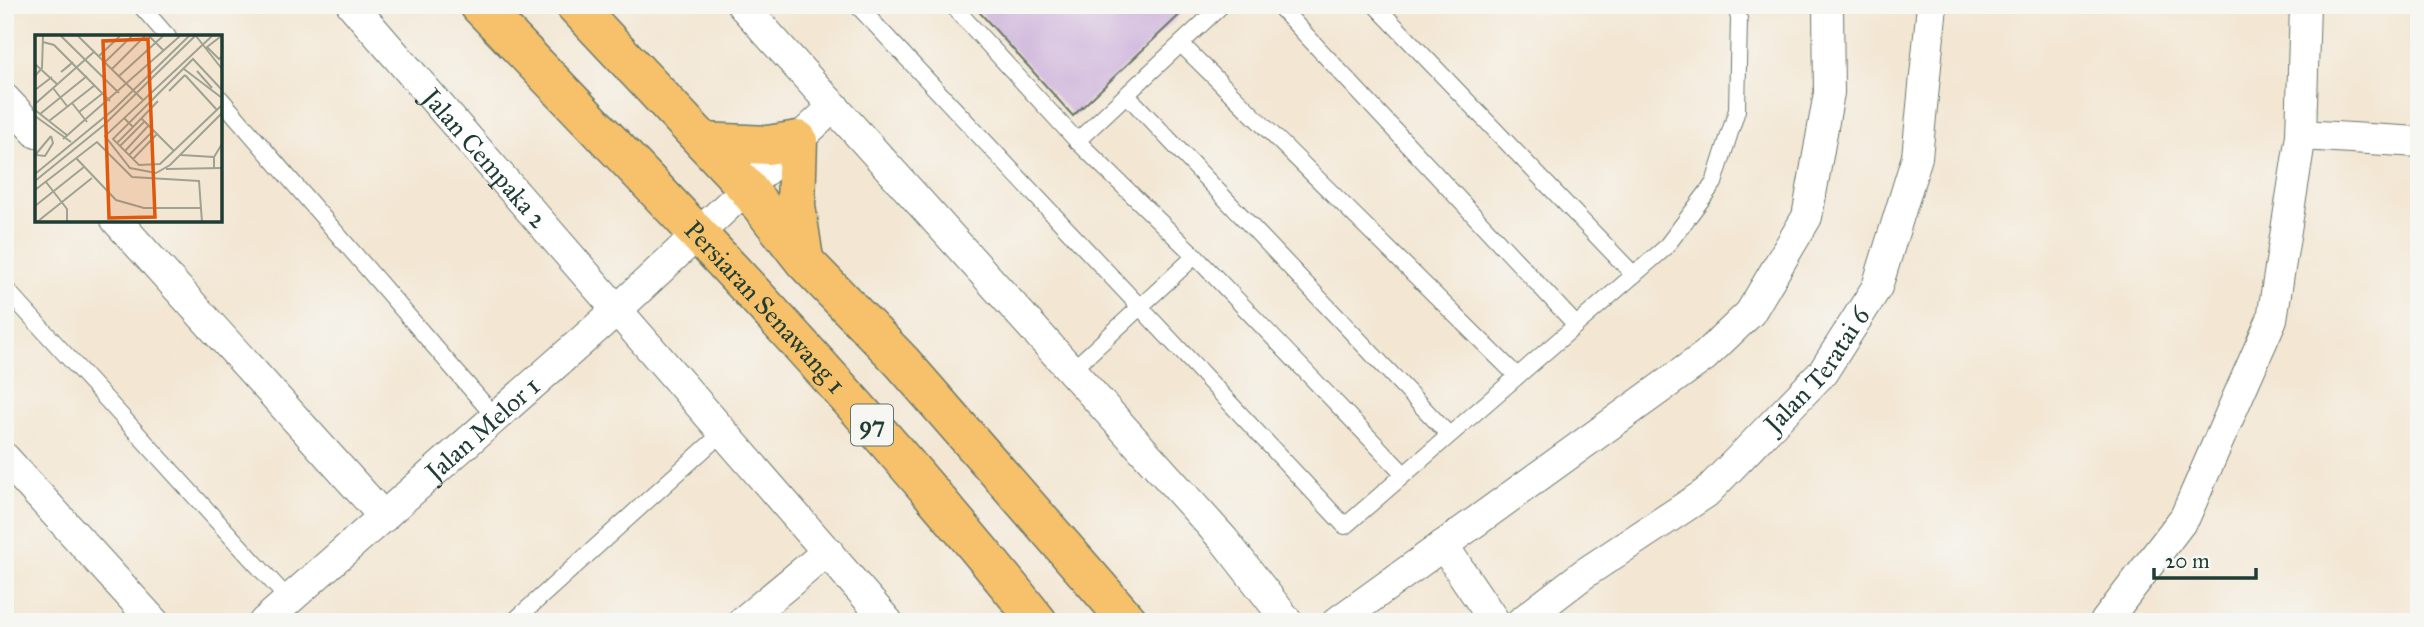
<svg xmlns="http://www.w3.org/2000/svg" width="2424" height="627" viewBox="0 0 2424 627" font-family="'IM FELL Great Primer',serif">
  <style>
    .building { fill: #cfb5dc }
    .lines { fill: none; stroke-linecap: round; stroke-linejoin: round }
    .lane-casing { stroke: #69786b; stroke-width: 18 }
    .street-casing { stroke: #69786b; stroke-width: 32 }
    .primary-casing { stroke: #69786b; stroke-width: 41 }
    .lane { stroke: #fff; stroke-width: 16 }
    .street { stroke: #fff; stroke-width: 30 }
    .primary { stroke: #f6c16b; stroke-width: 38 }
    .labels { text-anchor: middle; dominant-baseline: central; stroke-width: 5; stroke-linejoin: round; paint-order: stroke }
    .shield { fill: #f6f6f2; stroke: #60746d; stroke-width: 2 }
    .shield-label { font-size: 24px; font-weight: bold; fill: #1f3d34 }
    .street-label { font-size: 26px; fill: #1f3d34; stroke: #f6f6f2 }
    .inset-road { fill: none; stroke: #9ea293; stroke-width: 2 }
    .view { fill: #de580e; fill-opacity: 0.15; stroke: #de580e; stroke-width: 3.5 }
    .inset-edge { fill: none; stroke: #1f3d34; stroke-width: 3.5 }
  </style>
  <rect width="100%" height="100%" fill="#f6f6f2"/>
  <filter id="ink" filterUnits="userSpaceOnUse"><feTurbulence type="fractalNoise" baseFrequency=".0143" numOctaves="2"/><feDisplacementMap in="SourceGraphic" scale="14" xChannelSelector="R" yChannelSelector="G"/><feConvolveMatrix kernelMatrix="1 2 1 2 8 2 1 2 1" color-interpolation-filters="sRGB"/></filter>
  <filter id="wash" filterUnits="userSpaceOnUse"><feTurbulence type="fractalNoise" baseFrequency=".00686" numOctaves="4" result="noise"/><feDisplacementMap in="SourceGraphic" scale="28" xChannelSelector="R" yChannelSelector="G"/><feGaussianBlur stdDeviation="1.57" result="paint"/><feColorMatrix in="noise" values="0 0 0 0 0 0 0 0 0 0 0 0 0 0 0 0 0 1.4 0 .05"/><feComposite in="paint" operator="in"/></filter>
  <g filter="url(#wash)">
    <rect width="100%" height="100%" fill="#f3e6d2"/>
    <g id="blocks">
      <path class="building" d="M973,5H1190L1073,116Z"/>
    </g>
  </g>
  <g filter="url(#ink)">
    <use href="#blocks" fill-opacity="0" stroke="#69786b" stroke-width="2"/>
    <g class="lines">
      <g class="lane-casing">
        <g id="lane">
          <path d="M140,5L168,37"/>
          <path d="M857,5L1345,526L1665,248L1714,183L1737,110L1739,19L1736,5"/>
          <path d="M952,5L1077,141L1195,256L1071,371"/>
          <path d="M1278,5L1576,325"/>
          <path d="M1375,5L1634,275"/>
          <path d="M1181,44L1517,376"/>
          <path d="M1127,95L1449,435"/>
          <path d="M220,98L496,418"/>
          <path d="M1077,141L1222,5"/>
          <path d="M1195,256L1404,474"/>
          <path d="M5,288L288,599"/>
          <path d="M513,622L722,433"/>
        </g>
      </g>
      <g class="street-casing">
        <g id="street">
          <path id="s1" d="M352,5L888,622"/>
          <path d="M742,5L1224,540L1288,622"/>
          <path d="M5,99L37,133"/>
          <path d="M2301,135L2419,142"/>
          <path d="M116,220L384,517"/>
          <path d="M5,458L154,622"/>
          <path d="M1443,545L1495,622"/>
          <path id="s2" d="M264,622L618,309L834,106"/>
          <path d="M742,622L828,551"/>
          <path d="M1337,622L1705,356L1750,313L1807,217L1829,93L1828,5"/>
          <path id="s3" d="M1521,622L1585,573L1706,493L1823,372L1877,287L1917,157L1932,5"/>
          <path d="M2105,622L2185,517L2272,319L2301,135L2305,5"/>
        </g>
      </g>
      <g class="primary-casing">
        <g id="primary">
          <path id="s4" d="M479,5C672,205 865,405 1038,622"/>
          <path d="M575,5L747,188L804,261L902,362L1129,622"/>
          <path d="M704,142L768,145L798,140L796,206L804,259"/>
        </g>
      </g>
      <use href="#lane" class="lane"/>
      <use href="#street" class="street"/>
      <use href="#primary" class="primary"/>
    </g>
  </g>
  <g class="labels">
    <rect class="shield" x="851" y="404.5" width="42" height="41" rx="5"/>
    <g class="shield-label">
      <text x="872" y="425">97</text>
    </g>
    <g class="street-label">
      <text stroke="none"><textPath href="#s1" startOffset="203">Jalan Cempaka 2</textPath></text>
      <text stroke="none"><textPath href="#s4" startOffset="416">Persiaran Senawang 1</textPath></text>
      <text stroke="none"><textPath href="#s3" startOffset="392">Jalan Teratai 6</textPath></text>
      <text stroke="none"><textPath href="#s2" startOffset="292">Jalan Melor 1</textPath></text>
    </g>
  </g>
  <g transform="translate(35 35)">
    <rect width="187" height="187" fill="#f3e6d2"/>
    <path class="inset-road" d="M26,1L84,58M43,1L108,65M114,1L129,16M161,1L187,34M177,1L70,101L95,133L121,138L135,130L187,78M185,2L172,12L184,24L187,21M8,7L19,10L75,66M64,21L85,1M70,27L97,1M0,29L23,50M35,30L26,37L38,27M77,34L110,1M149,34L187,63M162,36L177,53M150,40L182,75M0,41L7,33L8,1M84,41L128,1M18,53L32,71M0,55L17,42M187,55L158,24L78,104L104,130L125,129L187,70M134,56L150,40M37,68L52,87M0,69L60,16M0,75L33,101M44,77L68,58M5,79L52,41M0,81L36,107M89,83L98,92L123,66M106,83L139,116M14,86L60,50M28,104L145,1M82,108L98,92M85,111L109,87M90,116L113,91M1,119L16,101M1,120L10,121L18,108L16,101M94,120L118,96M146,120L179,122M41,123L81,165L109,173H166M98,124L122,99M131,134L187,133M179,134V122L187,109M0,139L78,75L154,1M0,146L69,90L160,1M11,147L32,174V187M0,155L62,107L97,142L164,146L167,187M0,171L49,132M2,187L57,143"/>
    <path class="view" d="M113,4L120,182L74,183L68,6Z"/>
    <rect width="187" height="187" class="inset-edge"/>
  </g>
  <rect width="2424" height="627" fill="none" stroke="#f6f6f2" stroke-width="28"/>
  <path d="M2154 568v10h102v-10" fill="none" stroke="#1f3d34" stroke-width="3.5"/>
  <text x="2165" y="568" font-size="21" fill="#1f3d34" stroke="#f6f6f2" stroke-width="5" paint-order="stroke">20 m</text>
</svg>
